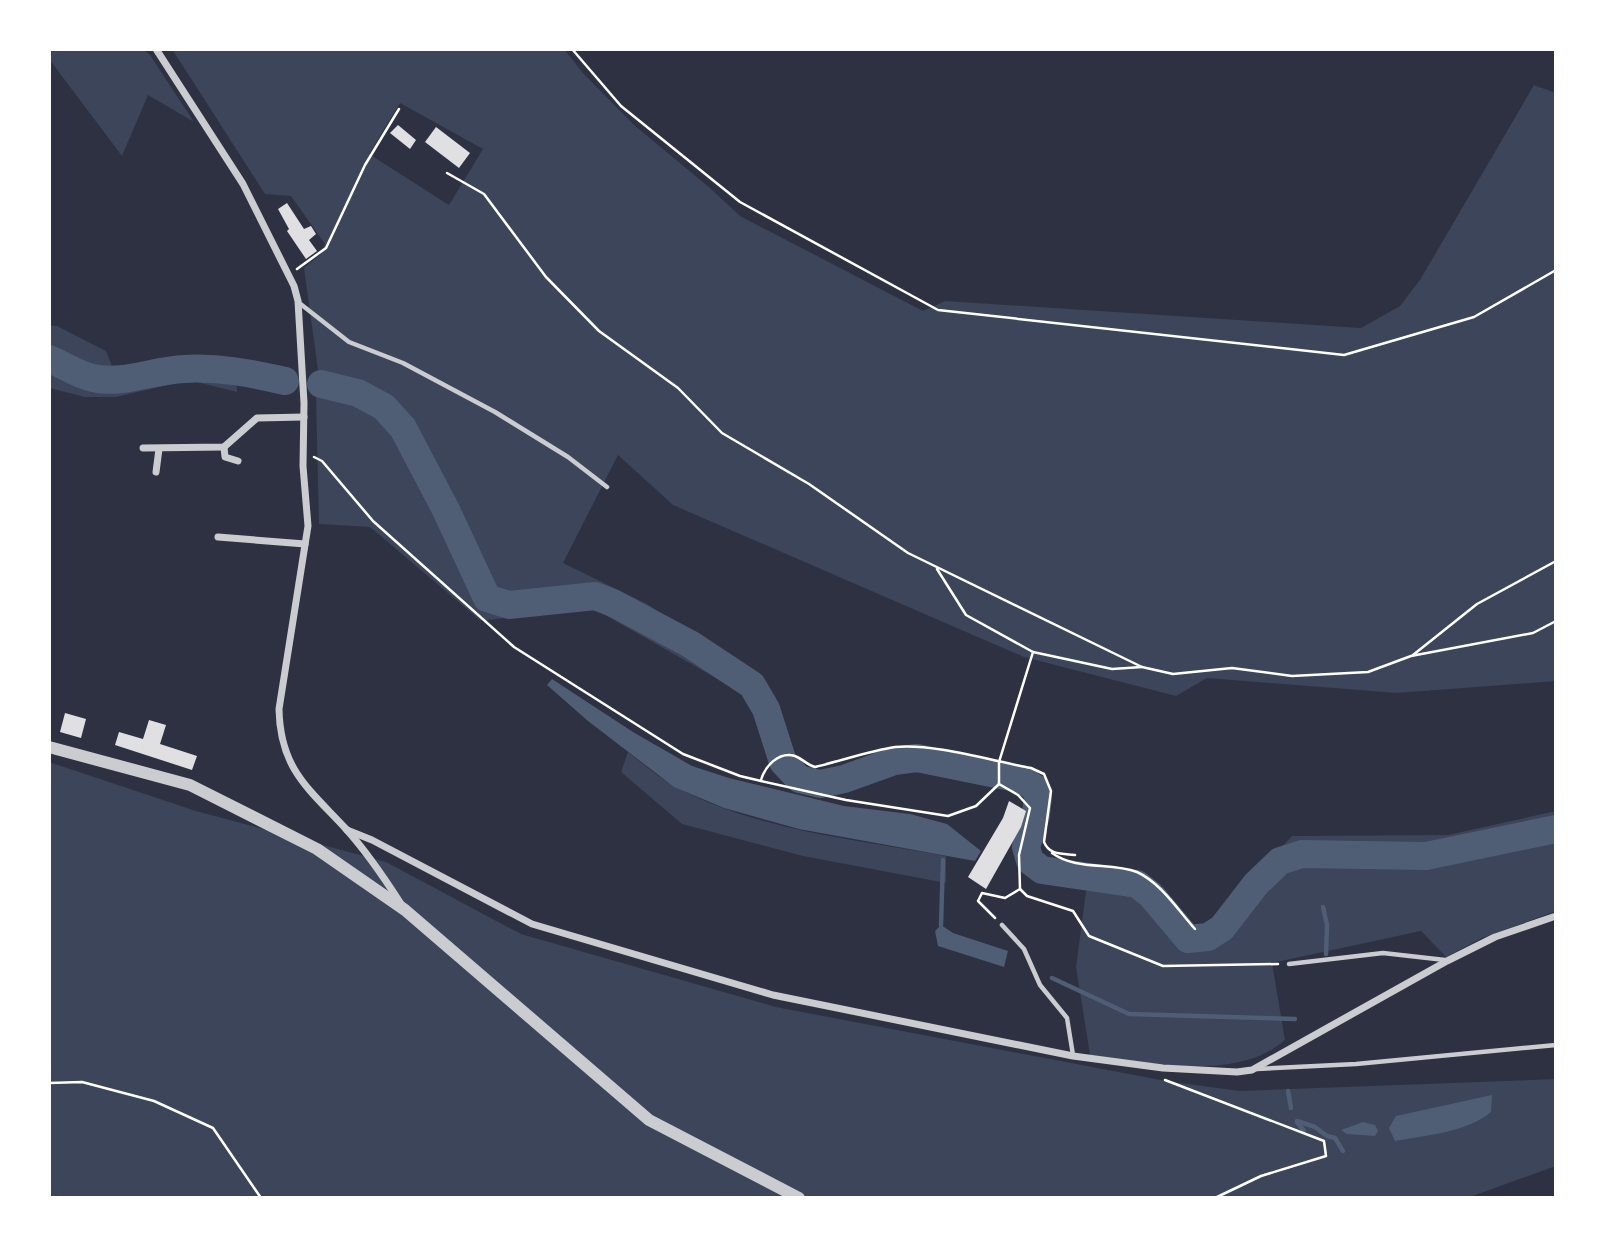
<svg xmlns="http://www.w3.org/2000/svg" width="1605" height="1247" viewBox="0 0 1605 1247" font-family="'Source Sans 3',sans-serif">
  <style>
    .green { fill: #3c4559; fill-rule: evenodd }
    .water { fill: #4f5d75 }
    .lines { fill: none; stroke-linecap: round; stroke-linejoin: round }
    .stream { stroke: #4f5d75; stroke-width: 4.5 }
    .river { stroke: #4f5d75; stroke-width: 28 }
    .building { fill: #e0e0e3 }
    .path { stroke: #fff; stroke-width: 2.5 }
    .service { stroke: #caccd0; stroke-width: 4.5 }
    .minor { stroke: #caccd0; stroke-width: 7 }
    .tertiary { stroke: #caccd0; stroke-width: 12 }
  </style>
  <rect width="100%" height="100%" fill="#2d3142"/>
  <g class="green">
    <path d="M49,49H143L150,55L194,122L148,95L122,156L49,59Z"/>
    <path d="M172,49H564L583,73L634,125L710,188L740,216L923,311L945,301L1361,328L1400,306L1420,280L1534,85L1556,93V681L1397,693L1207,678L1176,696L1024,657L673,505L618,455L563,563L647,604L766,683L758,702L591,607L481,621L370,527L319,524L316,397L318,370L304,268L322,253L325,244L291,196L265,194ZM400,103L483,149L449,205L369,154Z"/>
    <path d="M49,325L57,326L106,351L114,371L187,359L236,361L237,392L189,380L116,397H85L49,388Z"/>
    <path d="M628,752C643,764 659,778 676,787C755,830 858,840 946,856V883L803,856L682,824L621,772Z"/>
    <path d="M49,762L196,811L386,862L521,934L776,1007L1166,1081L1240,1091L1556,1079V1166L1467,1198H49Z"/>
    <path d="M1556,811V911L1482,938L1446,957L1421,931L1272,963L1285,1040C1237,1083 1148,1062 1090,1055L1076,967L1089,869L1137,878L1153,889L1193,933L1203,932L1292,836L1448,835Z"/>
  </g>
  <g class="water">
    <path d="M552,679L633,732L692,766L729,778L844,806L910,814L947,824L981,851L975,861L799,829L724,808L674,787L588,721L547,685Z"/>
    <path d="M941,925L953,933L1008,951L1004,967L938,946L935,931Z"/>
    <path d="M1492,1095L1491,1112C1466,1133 1426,1135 1395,1141L1389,1128L1396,1116Z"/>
    <path d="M1363,1122L1375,1125L1378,1131L1375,1136L1347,1134L1341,1130Z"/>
  </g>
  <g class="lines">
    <g class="stream">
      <path d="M1323,907L1327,925L1326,954"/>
      <path d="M941,925L943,860"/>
      <path d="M1052,978L1129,1014L1295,1019"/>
      <path d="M1288,1091L1291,1108"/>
      <path d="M1297,1121L1315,1127L1327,1136L1335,1138L1343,1151"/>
      <path d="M1297,1122L1304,1131"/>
    </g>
    <g class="river">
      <path d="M49,359C64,365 78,375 93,378C123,385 154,370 184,369C219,367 251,373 285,381"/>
      <path d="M321,384L358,393L384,407L403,428L446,510L487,598L509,605L595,596L613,603L690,644L752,685L766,709L783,762L799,779L820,784L844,779L894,761L917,758L1021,779L1035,788L1038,796L1036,815L1026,847L1030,861L1042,870L1137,884L1151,895L1188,939L1208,937L1222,928L1256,884L1280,861L1302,854L1426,856L1556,829"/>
    </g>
  </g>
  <g class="building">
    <path d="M398,125L416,140L410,149L390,133Z"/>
    <path d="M436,127L470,153L459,168L425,142Z"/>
    <path d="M287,203L304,229L311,226L316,234L309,240L317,251L306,259L287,231L289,229L278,209Z"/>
    <path d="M65,713L86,719L81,738L60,732Z"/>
    <path d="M149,720L166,725L160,744L197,756L192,770L115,745L119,732L143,739Z"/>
    <path d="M1009,801L1026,811L1021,827L986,889L968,877L1003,818Z"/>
  </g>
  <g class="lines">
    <g class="path">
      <path d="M572,49L621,106L740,202L938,310L1344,355L1474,317L1556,270"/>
      <path d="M447,173L484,194L546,277L599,331L678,388L722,433L809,484L908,553L1142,667L1173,674L1232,668L1292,676L1368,672L1411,656L1533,633L1556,621"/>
      <path d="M297,269L326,248L365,165L399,109"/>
      <path d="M314,457L322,461L373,521L514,647L683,754L740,776L761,781L846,800L948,816L976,806L999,784V762L1033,652"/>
      <path d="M937,569L966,615L1033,652L1112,669L1142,667"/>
      <path d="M1413,655L1477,604L1556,561"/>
      <path d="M761,780C765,766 779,751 795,756C803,759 807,765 815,767C841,761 869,751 895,747C933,743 992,761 1031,768L1044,774L1051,791L1044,842C1050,856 1062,853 1075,855"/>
      <path d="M999,784L1018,795L1030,808L1019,855L1020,889L1027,896L1073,911L1089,936L1163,966L1278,964"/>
      <path d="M1052,853C1077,871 1110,862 1137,872C1161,883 1178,910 1195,929"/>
      <path d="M995,918L978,901L982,893L1005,898L1020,889"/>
      <path d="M1165,1080L1324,1141L1326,1156L1261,1176L1215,1198"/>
      <path d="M49,1083L82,1082L154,1101L213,1128L261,1198"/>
    </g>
    <g class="service">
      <path d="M298,302L349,342L403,363L495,412L568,457L607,487"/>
      <path d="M1002,925L1024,949L1040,985L1067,1018L1073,1055"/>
      <path d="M1289,964L1383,953L1445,960"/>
      <path d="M1257,1069L1356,1064L1556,1045"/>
    </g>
    <g class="minor">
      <path d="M156,49L243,184L294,286L298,301L304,403L303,466L308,526L279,709C280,769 309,789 346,829C366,851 385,879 401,904"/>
      <path d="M224,447L225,457L238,461"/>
      <path d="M143,448L224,447L257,418L304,417"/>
      <path d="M156,472L159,449"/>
      <path d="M218,537L305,544"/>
      <path d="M347,830L372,840L532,924L773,995L1073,1056L1163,1068L1237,1072L1252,1070L1447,961L1495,937L1556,916"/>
    </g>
    <path class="tertiary" d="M49,747L190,785L317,849L405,910L649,1120L799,1198"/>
  </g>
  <rect width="1605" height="1247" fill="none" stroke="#ffffff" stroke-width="102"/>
</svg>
